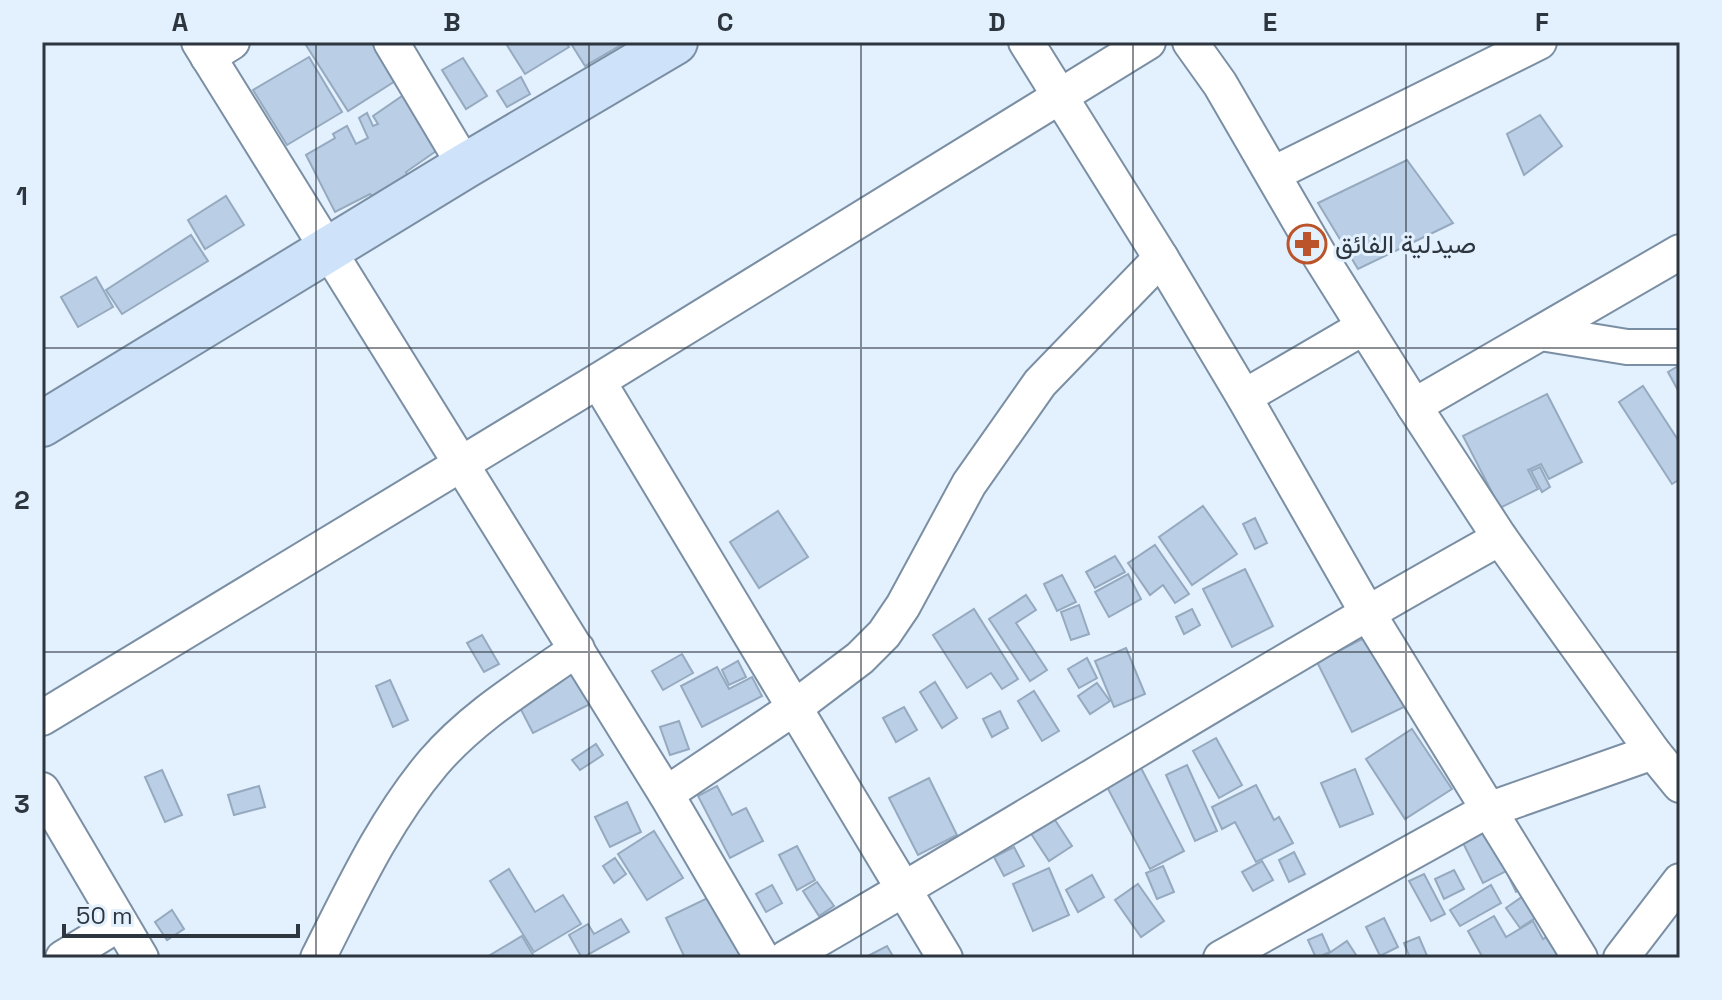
<svg xmlns="http://www.w3.org/2000/svg" width="1722" height="1000" viewBox="0 0 1722 1000" font-family="'Space Grotesk',Vazirmatn,sans-serif">
  <style>
    .building { fill: #bacfe6; stroke: #95a9bf; stroke-width: 2 }
    .lines { fill: none; stroke-linecap: round; stroke-linejoin: round }
    .street-casing { stroke: #7b8fa4; stroke-width: 38 }
    .secondary-casing { stroke: #7b8fa4; stroke-width: 48 }
    .street { stroke: #fff; stroke-width: 34 }
    .secondary { stroke: #cee3f9; stroke-width: 44 }
    .grid { fill: none; stroke: #2d353e; stroke-width: 2; stroke-opacity: 0.55 }
    .labels { text-anchor: middle; dominant-baseline: central; stroke-width: 6; stroke-linejoin: round; paint-order: stroke }
    .poi-label { font-size: 26px; fill: #2d353e; stroke: #e3f0fe; text-anchor: start }
    .neatline { fill: none; stroke: #2d353e; stroke-width: 3 }
    .grid-label { font-size: 26px; text-anchor: middle; font-weight: bold; fill: #2d353e }
  </style>
  <rect width="100%" height="100%" fill="#e3f0fe"/>
  <g class="building">
    <path d="M304,42H377L400,78L348,111Z"/>
    <path d="M505,42H565L569,47L525,74Z"/>
    <path d="M570,42H626L585,66Z"/>
    <path d="M309,57L342,112L287,145L253,90Z"/>
    <path d="M463,58L487,96L466,109L442,70Z"/>
    <path d="M521,77L530,94L507,107L497,91Z"/>
    <path d="M405,94L439,149L406,172L411,183L380,203L370,194L335,212L306,155L335,138L333,134L347,126L356,144L368,138L359,118L367,113L373,126L378,124L373,116Z"/>
    <path d="M1540,115L1562,146L1524,175L1507,134Z"/>
    <path d="M1407,160L1453,223L1358,269L1318,203Z"/>
    <path d="M226,196L244,225L205,249L188,220Z"/>
    <path d="M191,235L208,261L122,314L106,290Z"/>
    <path d="M96,277L113,307L78,327L61,297Z"/>
    <path d="M1680,365V394L1668,372Z"/>
    <path d="M1643,386L1680,443V479L1672,484L1619,402Z"/>
    <path d="M1547,394L1582,462L1549,479L1541,464L1528,470L1538,489L1500,508L1463,436Z"/>
    <path d="M1540,467L1550,487L1542,492L1531,471Z"/>
    <path d="M1203,506L1237,554L1192,585L1159,537Z"/>
    <path d="M778,511L808,557L759,588L730,542Z"/>
    <path d="M1255,518L1267,543L1255,549L1243,524Z"/>
    <path d="M1155,545L1189,594L1175,603L1163,585L1150,595L1128,563Z"/>
    <path d="M1115,556L1125,572L1095,588L1086,572Z"/>
    <path d="M1245,569L1273,626L1232,647L1203,589Z"/>
    <path d="M1128,574L1141,599L1109,617L1095,592Z"/>
    <path d="M1062,575L1076,602L1057,611L1044,584Z"/>
    <path d="M1026,595L1036,610L1016,623L1047,670L1030,681L989,619Z"/>
    <path d="M1079,605L1089,634L1071,640L1061,612Z"/>
    <path d="M974,609L1018,679L1002,689L991,673L967,688L933,635Z"/>
    <path d="M1192,609L1200,625L1184,634L1176,617Z"/>
    <path d="M1372,634L1408,705L1352,732L1317,662Z"/>
    <path d="M482,635L499,664L484,672L467,643Z"/>
    <path d="M1126,648L1145,694L1114,707L1095,661Z"/>
    <path d="M682,654L693,673L663,690L652,671Z"/>
    <path d="M1087,658L1097,678L1079,688L1068,669Z"/>
    <path d="M738,661L746,677L729,685L722,670Z"/>
    <path d="M717,667L729,689L752,677L762,696L702,727L681,686Z"/>
    <path d="M579,669L596,701L533,733L516,700Z"/>
    <path d="M390,680L408,720L393,727L376,686Z"/>
    <path d="M935,682L957,718L942,728L920,692Z"/>
    <path d="M1097,683L1110,701L1090,714L1078,696Z"/>
    <path d="M1034,691L1059,731L1042,741L1018,701Z"/>
    <path d="M904,707L917,730L896,742L883,718Z"/>
    <path d="M1000,711L1008,728L992,737L983,719Z"/>
    <path d="M679,721L689,749L670,755L660,727Z"/>
    <path d="M1412,729L1452,789L1405,819L1366,759Z"/>
    <path d="M1216,738L1242,785L1219,798L1193,751Z"/>
    <path d="M596,744L603,755L580,770L572,760Z"/>
    <path d="M1187,765L1217,831L1195,841L1166,775Z"/>
    <path d="M1140,766L1184,851L1150,869L1106,785Z"/>
    <path d="M1355,769L1373,814L1340,827L1321,783Z"/>
    <path d="M162,770L182,815L165,822L145,777Z"/>
    <path d="M929,778L957,835L918,855L889,798Z"/>
    <path d="M1256,785L1274,820L1279,817L1293,843L1256,862L1235,822L1222,829L1212,807Z"/>
    <path d="M259,786L265,807L234,815L228,795Z"/>
    <path d="M717,786L732,815L746,808L763,841L730,858L698,796Z"/>
    <path d="M627,802L641,832L610,847L595,817Z"/>
    <path d="M1494,811L1530,885L1516,892L1506,871L1483,883L1456,829Z"/>
    <path d="M1051,814L1072,846L1049,861L1028,829Z"/>
    <path d="M654,831L683,878L647,900L618,854Z"/>
    <path d="M797,846L815,880L797,890L779,855Z"/>
    <path d="M1014,847L1024,866L1004,876L994,857Z"/>
    <path d="M1294,852L1305,874L1289,882L1279,860Z"/>
    <path d="M615,858L626,874L614,883L603,866Z"/>
    <path d="M1262,861L1273,880L1253,891L1242,872Z"/>
    <path d="M1163,866L1174,892L1157,899L1146,873Z"/>
    <path d="M1049,868L1069,915L1033,931L1013,884Z"/>
    <path d="M509,869L535,912L563,895L581,924L534,952L490,881Z"/>
    <path d="M1454,870L1464,889L1444,899L1435,879Z"/>
    <path d="M1424,874L1445,914L1431,921L1409,881Z"/>
    <path d="M1092,875L1104,897L1078,912L1066,890Z"/>
    <path d="M817,882L834,906L819,916L803,891Z"/>
    <path d="M1138,884L1164,921L1141,937L1115,900Z"/>
    <path d="M772,885L782,903L766,912L756,894Z"/>
    <path d="M1491,885L1501,903L1460,926L1450,910Z"/>
    <path d="M1536,887L1550,908L1520,928L1506,908Z"/>
    <path d="M716,894L747,958H685L666,918Z"/>
    <path d="M172,910L184,929L167,940L155,922Z"/>
    <path d="M1494,916L1506,937L1533,921L1543,939L1556,931L1571,958H1483L1468,931Z"/>
    <path d="M1384,918L1398,947L1380,956L1366,927Z"/>
    <path d="M621,919L629,932L582,958L569,935L588,924L594,934Z"/>
    <path d="M1322,934L1330,952L1316,958L1308,940Z"/>
    <path d="M522,936L535,958H488L487,957Z"/>
    <path d="M1419,937L1428,958H1410L1404,943Z"/>
    <path d="M1347,941L1358,958H1322Z"/>
    <path d="M887,946L894,958H864Z"/>
  </g>
  <g class="lines">
    <g class="street-casing">
      <g id="street">
        <path d="M199,42L666,794L762,958"/>
        <path d="M391,42L465,166"/>
        <path d="M1026,42L1161,258L1244,397L1367,612L1580,958"/>
        <path d="M1190,42L1220,84L1321,258L1414,406L1500,538L1653,752L1680,785"/>
        <path d="M208,57L232,42"/>
        <path d="M1273,174L1539,42"/>
        <path d="M1541,333L1627,347H1680"/>
        <path d="M598,381L945,958"/>
        <path d="M1244,397L1364,327"/>
        <path d="M1414,406L1680,252"/>
        <path d="M42,718L598,381L1148,42"/>
        <path d="M42,790L141,958"/>
        <path d="M666,794L794,708L860,658L884,634L903,606L969,484L1040,383L1161,258"/>
        <path d="M63,958L120,923"/>
        <path d="M318,958C352,891 384,821 433,763C473,716 527,684 577,649"/>
        <path d="M786,958C1026,820 1259,672 1500,538"/>
        <path d="M1221,958L1488,810L1653,752"/>
        <path d="M1621,958L1680,881"/>
      </g>
    </g>
    <g class="secondary-casing">
      <path id="secondary" d="M42,424L465,166L675,42"/>
    </g>
    <use href="#street" class="street"/>
    <use href="#secondary" class="secondary"/>
  </g>
  <path class="grid" d="M316,42V958M589,42V958M861,42V958M1133,42V958M1406,42V958M42,348H1680M42,652H1680"/>
  <defs>
    <g id="pharmacy-ring" transform="scale(2)"><circle r="9.5" fill="#e3f0fe" stroke="#bb542a" stroke-width="1.5"/><path d="M-2-6h4v4h4v4h-4v4h-4v-4h-4v-4h4Z" fill="#bb542a"/></g>
  </defs>
  <g fill-rule="evenodd">
    <use href="#pharmacy-ring" x="1307" y="244"/>
  </g>
  <g class="labels">
    <g class="poi-label">
      <text x="1335" y="244">صيدلية الفائق</text>
    </g>
  </g>
  <rect width="1722" height="1000" fill="none" stroke="#e3f0fe" stroke-width="88"/>
  <path d="M64 924v12h234v-12" fill="none" stroke="#2d353e" stroke-width="4"/>
  <text x="76" y="924" font-size="24" fill="#2d353e" stroke="#e3f0fe" stroke-width="6" paint-order="stroke">50 m</text>
  <rect x="44" y="44" width="1634" height="912" class="neatline"/>
  <g class="grid-label">
    <text x="180" y="31">A</text>
    <text x="452" y="31">B</text>
    <text x="725" y="31">C</text>
    <text x="997" y="31">D</text>
    <text x="1270" y="31">E</text>
    <text x="1542" y="31">F</text>
    <text x="22" y="205">1</text>
    <text x="22" y="509">2</text>
    <text x="22" y="813">3</text>
  </g>
</svg>
